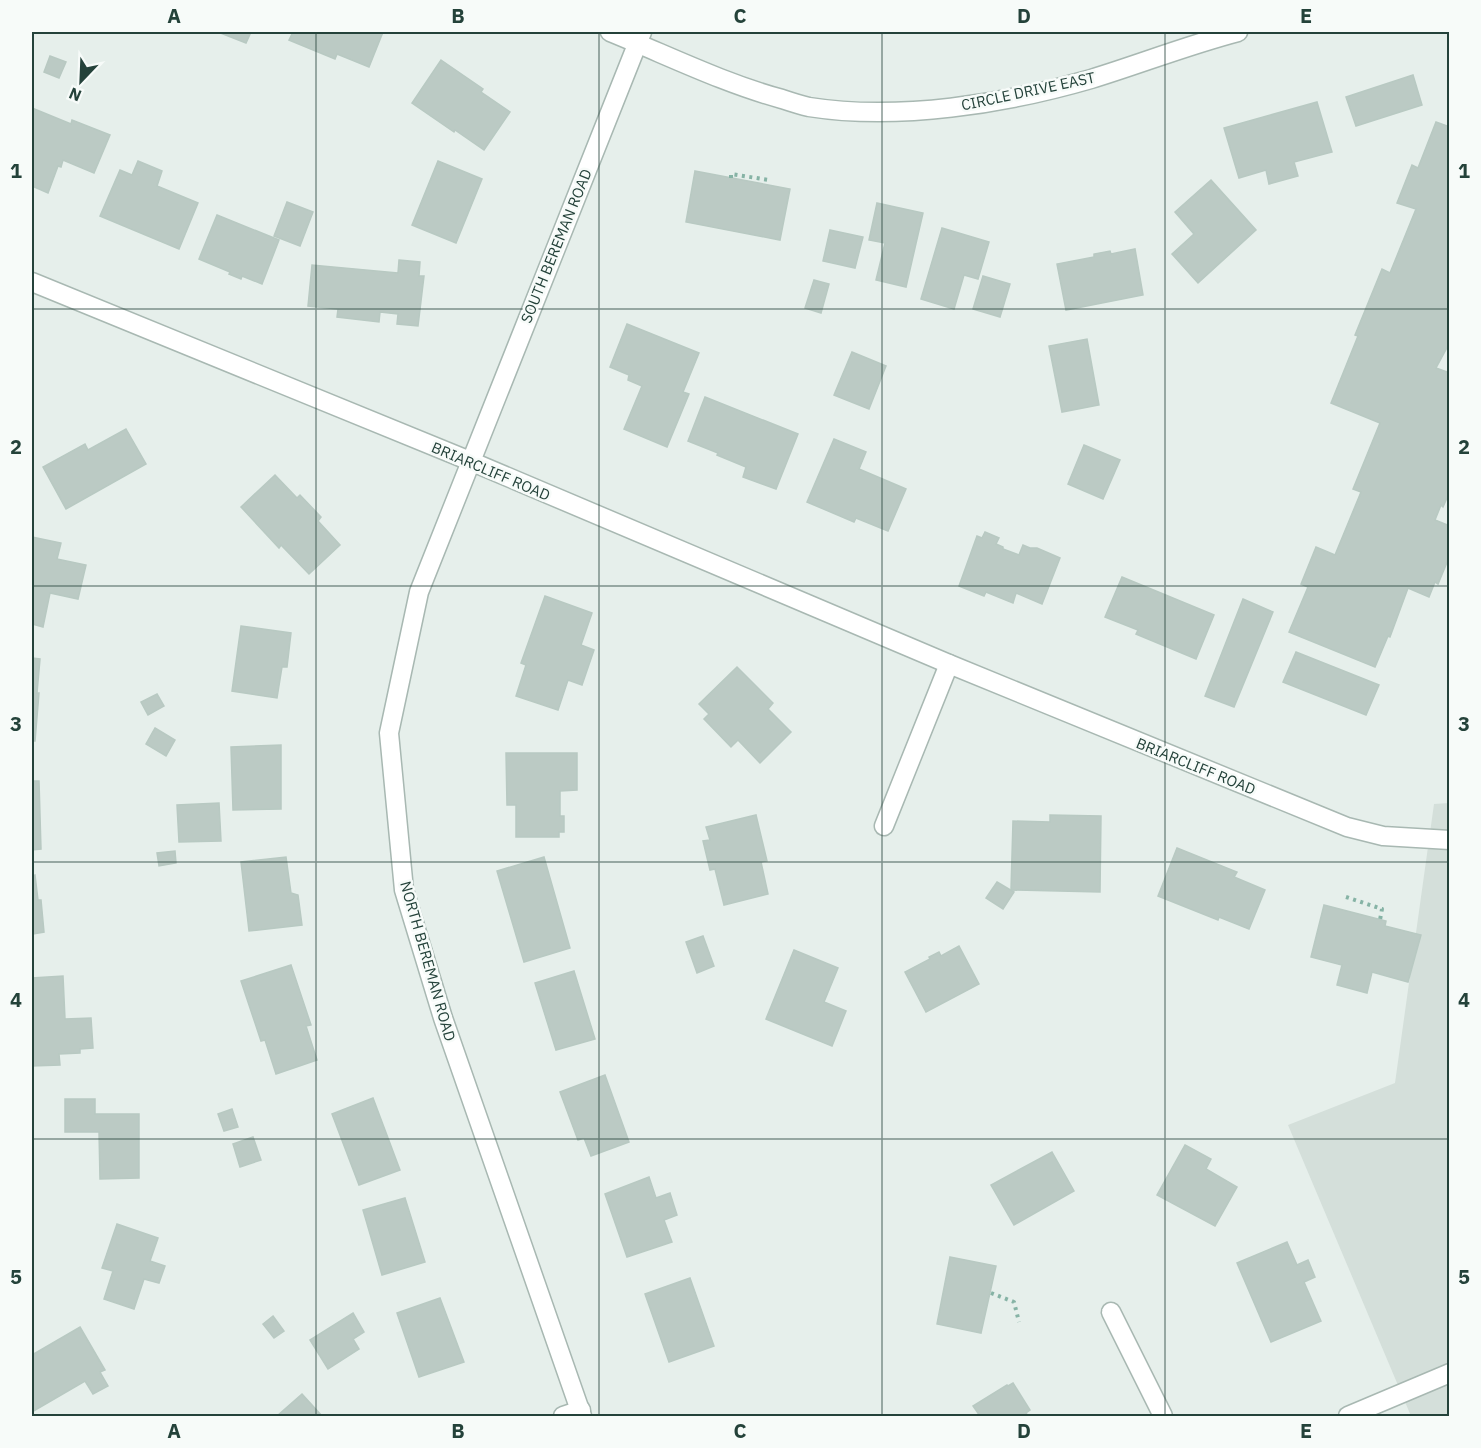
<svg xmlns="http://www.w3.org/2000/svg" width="1481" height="1448" viewBox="0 0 1481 1448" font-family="'IBM Plex Sans',sans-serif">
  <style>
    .built { fill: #d4dfda }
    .building { fill: #bbcac4; stroke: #b8c9c2; stroke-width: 1.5 }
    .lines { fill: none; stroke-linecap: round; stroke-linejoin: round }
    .minor-casing { stroke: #a8b8b2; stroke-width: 21 }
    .path { stroke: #86b3a5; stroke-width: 4; stroke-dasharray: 3 4.5; stroke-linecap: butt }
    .minor { stroke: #fff; stroke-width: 18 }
    .grid { fill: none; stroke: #24423a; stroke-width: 1.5; stroke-opacity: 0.55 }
    .labels { text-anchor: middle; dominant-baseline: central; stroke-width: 5; stroke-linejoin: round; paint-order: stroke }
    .street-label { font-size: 15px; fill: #24423a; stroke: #f7fbf9 }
    .neatline { fill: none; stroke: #24423a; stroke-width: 2 }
    .grid-label { font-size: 20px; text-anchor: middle; font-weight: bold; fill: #24423a }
  </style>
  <rect width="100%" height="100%" fill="#e6efeb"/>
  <path class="built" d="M1449,803V1416H1411L1288,1125L1395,1083L1434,804Z"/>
  <g class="building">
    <path d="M218,32H251L246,43Z"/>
    <path d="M293,32H383L369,67L337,54L335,59L289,40Z"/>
    <path d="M50,56L66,62L59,78L44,72Z"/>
    <path d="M441,60L483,89L481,92L510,112L484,150L455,130L454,132L412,103Z"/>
    <path d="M1413,75L1422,105L1356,126L1346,97Z"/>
    <path d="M1317,102L1332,152L1294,162L1298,176L1269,184L1266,170L1239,178L1224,128Z"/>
    <path d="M32,108L71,124L72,120L110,135L94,173L63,160L61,167L58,166L48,193L32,186Z"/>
    <path d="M1436,122L1450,127V342L1436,368L1450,373V491L1443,507L1441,505L1435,520L1450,526V555L1438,584L1435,582L1429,597L1408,588L1390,637L1388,636L1375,667L1289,632L1308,587L1301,584L1316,547L1335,555L1361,492L1353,489L1380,423L1331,403L1358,336L1355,335L1382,269L1390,273L1416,209L1397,203L1412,165L1418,168Z"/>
    <path d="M138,161L162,171L157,186L198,203L179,249L100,216L120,170L132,175Z"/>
    <path d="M438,161L482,179L456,243L412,225Z"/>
    <path d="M695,171L790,189L780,240L686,222Z"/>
    <path d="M1211,180L1256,230L1198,283L1172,254L1194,234L1175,212Z"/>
    <path d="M287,202L313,212L300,246L274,236Z"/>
    <path d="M877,203L923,213L906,287L876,280L885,243L869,240Z"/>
    <path d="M217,215L279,240L262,284L242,276L241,279L229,274L230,272L199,259Z"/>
    <path d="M942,228L989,242L978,279L964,275L954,309L921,299Z"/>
    <path d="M830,230L863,237L855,268L823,261Z"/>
    <path d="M1135,249L1143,295L1066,310L1057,264L1094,257V254L1110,251L1111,254Z"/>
    <path d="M399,260L420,262L419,276H424L418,326L397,324L398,314L380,312L379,322L337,317L338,309L308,306L312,265L398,273Z"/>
    <path d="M983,276L1010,284L1000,317L973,309Z"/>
    <path d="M814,280L829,284L821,313L805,308Z"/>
    <path d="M627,324L699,353L683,392L689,394L667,447L624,429L642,386L628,380L629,375L610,367Z"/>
    <path d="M1087,339L1099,405L1062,412L1049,346Z"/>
    <path d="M852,352L886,366L869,409L834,395Z"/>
    <path d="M705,397L798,434L776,489L743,477L746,467L717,455L718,453L688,441Z"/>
    <path d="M126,429L146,464L66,509L43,467L85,444L88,450Z"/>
    <path d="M834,439L866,452L859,469L906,489L888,531L856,518L854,522L807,502Z"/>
    <path d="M1084,445L1120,460L1103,499L1068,484Z"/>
    <path d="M275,475L297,498L300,495L321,517L318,521L340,545L309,574L281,545L279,548L241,507Z"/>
    <path d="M985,532L999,538L996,544L1003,547V549L1019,555L1023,545L1030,548H1037L1060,558L1042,604L1016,593L1013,603L986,592L984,596L959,586L977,536L982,538Z"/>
    <path d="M32,537L61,543L57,559L86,565L78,599L50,593L43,627L32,624Z"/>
    <path d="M1122,577L1214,615L1196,659L1136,634L1138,630L1105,617Z"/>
    <path d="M545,596L592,613L581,645L594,650L582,685L568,680L558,710L516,696L526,665L521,663Z"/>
    <path d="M1243,599L1273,612L1234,707L1205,696Z"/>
    <path d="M241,626L291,633L287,667H282L277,698L232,691Z"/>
    <path d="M1296,652L1379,685L1366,715L1283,682Z"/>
    <path d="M32,658L40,659L37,693H39L35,741H32Z"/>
    <path d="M737,667L773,703L768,709L791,732L760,763L738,740L731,747L704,719L709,714L699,704Z"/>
    <path d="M157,694L164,706L148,715L141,702Z"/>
    <path d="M155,728L175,740L166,756L146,744Z"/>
    <path d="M281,745V809L233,810L231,747Z"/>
    <path d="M506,753H577V790L560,791V816H564V832H559V837H516V805H507Z"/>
    <path d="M32,781H39L41,849L32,850Z"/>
    <path d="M219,803L221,841L179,842L177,805Z"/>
    <path d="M756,815L767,861L761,862L768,894L724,905L715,869L710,870L703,841L710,840L706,827Z"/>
    <path d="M1050,815L1101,816L1100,892L1011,890L1013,821L1050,822Z"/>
    <path d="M1177,848L1237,872L1234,877L1265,890L1249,929L1219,917L1218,920L1158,896Z"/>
    <path d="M175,851L176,863L159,866L157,853Z"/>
    <path d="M286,857L291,893L298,895L302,925L249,931L241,862Z"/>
    <path d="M544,857L570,948L524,962L497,871Z"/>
    <path d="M35,875L38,900H41L44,932L32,934V876Z"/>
    <path d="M997,882L1014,892L1003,909L986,898Z"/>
    <path d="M1324,905L1386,921L1385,926L1421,935L1408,982L1372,972L1367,993L1337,985L1342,965L1311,957Z"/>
    <path d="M703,936L714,966L697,973L686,942Z"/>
    <path d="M959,946L979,984L926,1012L905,972L930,959L929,957L939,952L941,956Z"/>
    <path d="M794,950L838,968L824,1002L846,1011L832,1046L766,1019Z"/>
    <path d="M291,965L311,1025L306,1026L317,1060L276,1074L265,1040L261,1041L241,981Z"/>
    <path d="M574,971L595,1039L556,1050L535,983Z"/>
    <path d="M63,976L65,1019L91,1018L93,1048L80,1049V1053L59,1054L60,1065L32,1066V978Z"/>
    <path d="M605,1075L629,1142L591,1156L584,1138L578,1140L560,1092Z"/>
    <path d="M373,1098L400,1170L359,1185L332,1114Z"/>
    <path d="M65,1099H95V1114H139V1178L100,1179L99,1132H65Z"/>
    <path d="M232,1109L238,1127L224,1131L218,1114Z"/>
    <path d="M253,1137L261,1160L240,1167L233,1144Z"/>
    <path d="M1185,1145L1211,1159L1206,1169L1237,1187L1215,1226L1157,1195Z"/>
    <path d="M1052,1152L1074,1191L1014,1225L991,1185Z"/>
    <path d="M649,1177L656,1198L670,1193L677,1215L664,1220L672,1242L627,1257L605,1194Z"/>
    <path d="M405,1198L425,1262L382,1275L363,1210Z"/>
    <path d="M117,1224L158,1238L150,1261L165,1266L159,1283L144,1279L134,1309L104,1299L113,1271L102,1268Z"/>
    <path d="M1287,1242L1297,1265L1308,1260L1315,1277L1304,1282L1321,1321L1271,1342L1237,1263Z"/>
    <path d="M950,1257L996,1266L981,1333L937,1324Z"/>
    <path d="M690,1278L714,1346L669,1362L645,1294Z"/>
    <path d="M440,1298L464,1362L419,1377L397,1313Z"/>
    <path d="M353,1313L364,1332L353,1339L359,1349L328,1369L310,1340Z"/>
    <path d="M273,1316L284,1331L274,1338L263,1324Z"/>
    <path d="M80,1327L105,1370L100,1372L108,1386L93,1394L85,1381L32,1412V1355Z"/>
    <path d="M1013,1383L1030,1410L1026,1413L1028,1416H980L973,1406L1007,1385L1008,1386Z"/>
    <path d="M302,1394L322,1416H277Z"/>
  </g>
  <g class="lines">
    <g class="minor-casing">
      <g id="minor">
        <path d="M610,32C667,55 723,83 782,99C791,102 800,105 809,107C898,121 1005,104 1091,79C1140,64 1188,45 1238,32"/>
        <path d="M32,282L470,461L949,664L1347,827L1383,836L1450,840"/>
        <path d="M884,826L949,664"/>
        <path d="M1111,1312L1163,1416"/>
        <path d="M563,1416L581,1410"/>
        <path d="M582,1416L443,1018L404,890L389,733L419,592L642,32"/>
        <path d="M1348,1416L1450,1373"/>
      </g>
    </g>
    <g class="path">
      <path d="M731,178V174L769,180"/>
      <path d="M1346,897L1382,909L1380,920"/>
      <path d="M991,1293L1014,1302L1019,1322"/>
    </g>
    <use href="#minor" class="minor"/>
  </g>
  <path class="grid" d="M316,32V1416M599,32V1416M882,32V1416M1165,32V1416M32,309H1450M32,586H1450M32,862H1450M32,1139H1450"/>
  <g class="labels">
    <g class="street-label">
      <text transform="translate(1028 91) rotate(-12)">CIRCLE DRIVE EAST</text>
      <text transform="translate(556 246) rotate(-68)">SOUTH BEREMAN ROAD</text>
      <text transform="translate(491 471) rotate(23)">BRIARCLIFF ROAD</text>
      <text transform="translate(1196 766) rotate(22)">BRIARCLIFF ROAD</text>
      <text transform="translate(428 961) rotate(74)">NORTH BEREMAN ROAD</text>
    </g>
  </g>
  <rect width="1481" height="1448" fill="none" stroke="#f7fbf9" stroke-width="66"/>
  <g transform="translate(81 81) rotate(203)" stroke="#f7fbf9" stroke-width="4.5" paint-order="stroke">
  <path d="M0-4.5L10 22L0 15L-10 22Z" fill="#24423a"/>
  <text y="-9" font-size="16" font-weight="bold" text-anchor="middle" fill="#24423a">N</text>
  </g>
  <rect x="33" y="33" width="1415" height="1382" class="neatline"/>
  <g class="grid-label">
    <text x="174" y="23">A</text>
    <text x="458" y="23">B</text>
    <text x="740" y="23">C</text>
    <text x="1024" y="23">D</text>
    <text x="1306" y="23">E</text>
    <text x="16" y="178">1</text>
    <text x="1464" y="178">1</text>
    <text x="16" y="454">2</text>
    <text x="1464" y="454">2</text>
    <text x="16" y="731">3</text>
    <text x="1464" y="731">3</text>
    <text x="16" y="1007">4</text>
    <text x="1464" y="1007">4</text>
    <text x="16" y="1284">5</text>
    <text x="1464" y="1284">5</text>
    <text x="174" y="1438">A</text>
    <text x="458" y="1438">B</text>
    <text x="740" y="1438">C</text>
    <text x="1024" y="1438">D</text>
    <text x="1306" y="1438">E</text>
  </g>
</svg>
